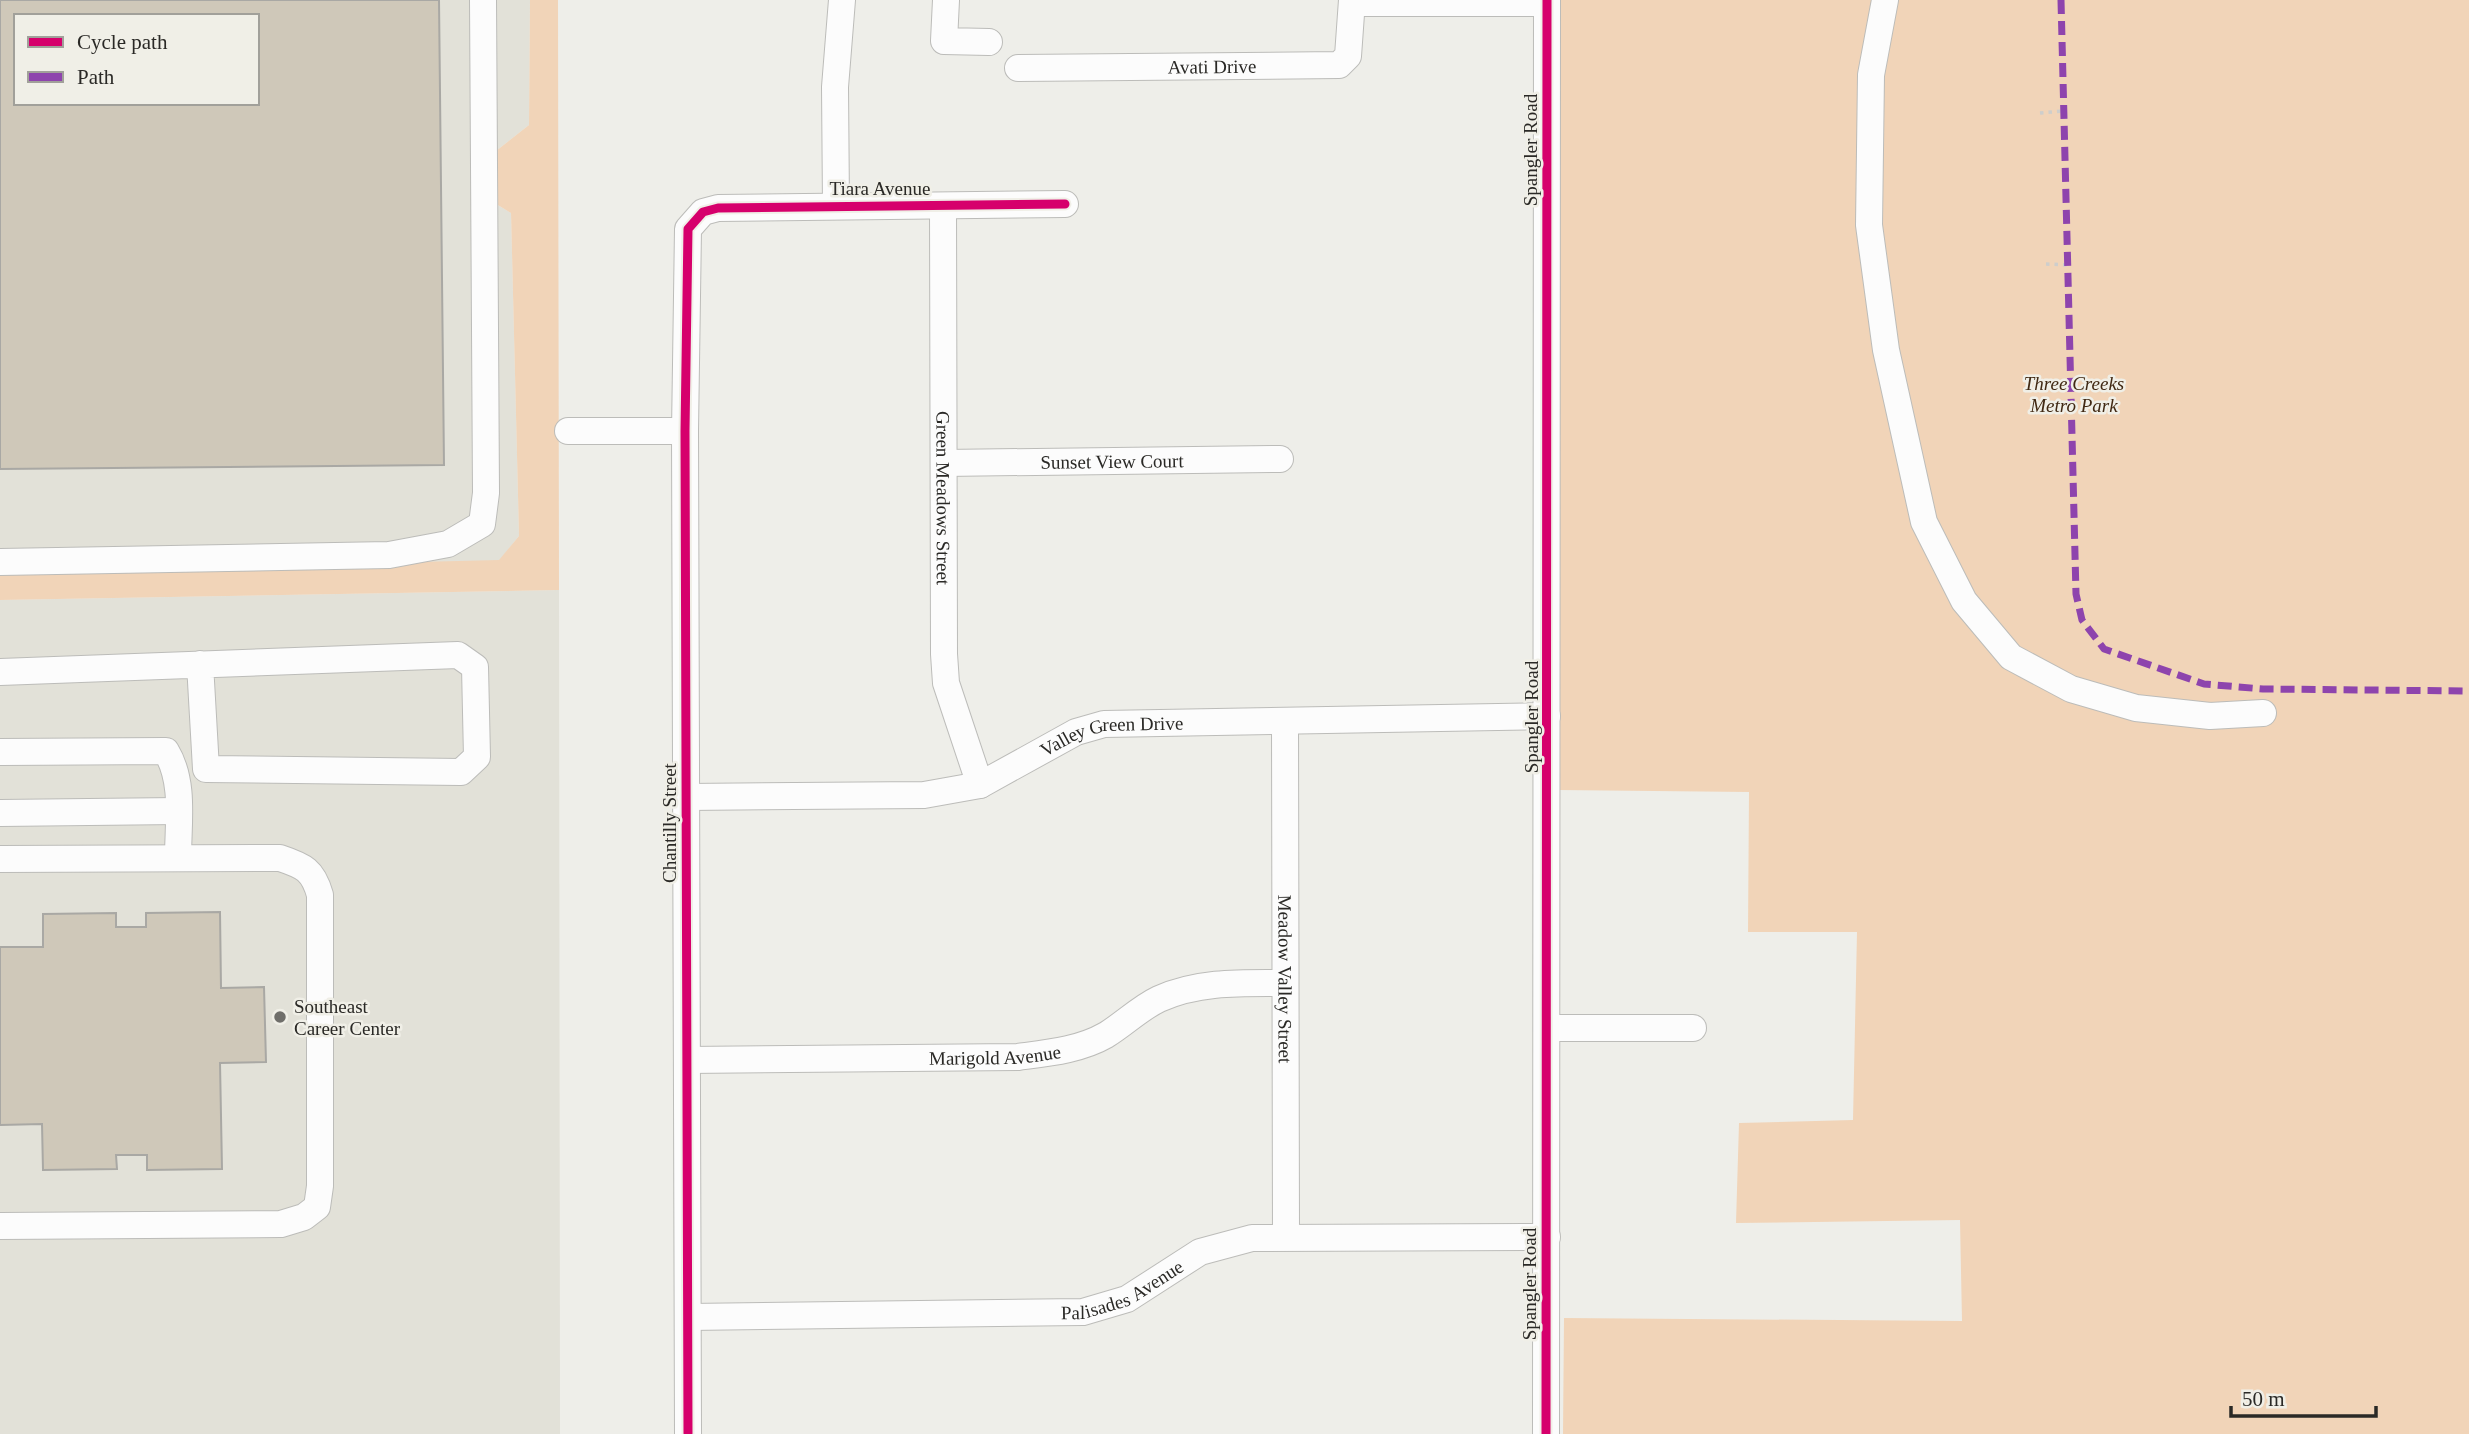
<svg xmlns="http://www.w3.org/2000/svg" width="2469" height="1434" viewBox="0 0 2469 1434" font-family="'Times New Roman',serif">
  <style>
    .built { fill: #e2e1d8; fill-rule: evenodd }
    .green { fill: #f1d4b8 }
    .building { fill: #cfc8b9; stroke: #a9a8a4; stroke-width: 2; fill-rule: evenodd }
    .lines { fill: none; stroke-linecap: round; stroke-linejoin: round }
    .minor-casing { stroke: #bcbcb9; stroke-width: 28 }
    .path { stroke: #cececc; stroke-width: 3.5; stroke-dasharray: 3.5 5; stroke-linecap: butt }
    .minor { stroke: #fcfcfc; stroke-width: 26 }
    .quiet { stroke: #8e44ad; stroke-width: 7; stroke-dasharray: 14 7; stroke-linecap: butt }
    .cycleway-casing { stroke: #f0efe7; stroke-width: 13 }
    .cycleway { stroke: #d6006c; stroke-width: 9 }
    .poi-dot { fill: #6f6e6a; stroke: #f0efe7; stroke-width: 2.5 }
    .labels { text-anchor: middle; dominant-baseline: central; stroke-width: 5; stroke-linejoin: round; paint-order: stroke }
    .street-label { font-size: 19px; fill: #2a2926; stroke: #f0efe7 }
    .park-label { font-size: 19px; font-style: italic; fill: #412913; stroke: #f0efe7 }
    .poi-label { font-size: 19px; fill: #2a2926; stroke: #f0efe7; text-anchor: start }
  </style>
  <rect width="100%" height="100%" fill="#eeeee9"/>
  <g class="built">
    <path d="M0,0H530L529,125L496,151L480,194L511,213L519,536L499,561L0,572ZM16,16H257V103H16Z"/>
    <path d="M559,590L560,1434H0V600Z"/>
  </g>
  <g class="green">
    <path d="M530,0H558L559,590L0,600V572L499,560L519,536L511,213L480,194L496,151L529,125Z"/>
    <path d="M1559,0H2469V1434H1563L1564,1318L1962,1321L1960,1220L1736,1223L1739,1123L1853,1120L1857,932H1748L1749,792L1558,790Z"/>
  </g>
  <g class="building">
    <path d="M0,0H439L444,465L0,469ZM16,16H257V103H16Z"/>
    <path d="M220,912L221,988L264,987L266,1062L220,1063L222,1169L147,1170V1155H116L117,1169L43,1170L42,1124L0,1125V947H43V914L116,913V927H146V913Z"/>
  </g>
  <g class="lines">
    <g class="minor-casing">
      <g id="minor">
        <path d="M946,0L944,41L989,42"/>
        <path d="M1885,0L1871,75L1869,225L1886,350L1924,522L1964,601L2011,657L2071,689L2136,708L2210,716L2263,713"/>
        <path d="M1355,3H1547"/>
        <path id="s1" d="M1018,68L1339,65L1348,56L1352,0"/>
        <path d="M836,206L835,87L842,0"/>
        <path id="s2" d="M943,206L944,654L946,683L980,785"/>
        <path d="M568,431H685"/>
        <path id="s3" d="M944,463L1280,459"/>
        <path d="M0,562L389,555L448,544L482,524L486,493L483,0"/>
        <path d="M0,672L458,655L475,667L477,757L461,772L206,769L200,664"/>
        <path id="s4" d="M1285,722L1286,1236"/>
        <path d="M0,752L166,751C185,782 178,823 178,858"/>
        <path id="s5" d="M687,797L924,795L980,785L1076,732L1104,724L1547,716"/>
        <path d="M0,813L178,811"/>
        <path d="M0,859L280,858C304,866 313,870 320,895V1186L317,1207L304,1217L281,1224L0,1226"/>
        <path d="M1547,1028H1693"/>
        <path id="s6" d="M687,1060L1018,1057C1048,1053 1080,1050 1106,1035C1124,1024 1140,1008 1159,999C1199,981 1243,983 1285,983"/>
        <path id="s7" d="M689,1317L1083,1312L1127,1299L1200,1252L1252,1238L1547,1237"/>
        <path d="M688,1433L685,431L688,229L703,212L718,208L1065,204"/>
        <path d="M1546,1434L1547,0"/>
      </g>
    </g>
    <g class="path">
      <path d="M2040,113L2063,111"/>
      <path d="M2046,264L2069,265"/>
    </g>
    <use href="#minor" class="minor"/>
    <path class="quiet" d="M2061,0L2076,594L2082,620L2104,649L2204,684L2263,689L2469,691"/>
    <g class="cycleway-casing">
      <g id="cycleway">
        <path d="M688,1433L685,431L688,229L703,212L718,208L1065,204"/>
        <path d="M1546,1434L1547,0"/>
      </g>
    </g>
    <use href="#cycleway" class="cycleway"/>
  </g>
  <circle class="poi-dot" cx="280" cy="1017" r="7"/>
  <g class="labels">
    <g class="street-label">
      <text stroke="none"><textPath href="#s1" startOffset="194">Avati Drive</textPath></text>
      <text transform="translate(1530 150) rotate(-90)">Spangler Road</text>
      <text x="880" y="188">Tiara Avenue</text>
      <text stroke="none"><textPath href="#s3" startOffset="168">Sunset View Court</textPath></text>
      <text stroke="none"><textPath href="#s2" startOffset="292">Green Meadows Street</textPath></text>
      <text transform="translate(1531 717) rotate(-90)">Spangler Road</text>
      <text stroke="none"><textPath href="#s5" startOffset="438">Valley Green Drive</textPath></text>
      <text transform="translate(669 823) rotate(-90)">Chantilly Street</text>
      <text stroke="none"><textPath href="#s4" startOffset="257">Meadow Valley Street</textPath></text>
      <text stroke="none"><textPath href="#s6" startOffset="308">Marigold Avenue</textPath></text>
      <text transform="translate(1529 1284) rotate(-90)">Spangler Road</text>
      <text stroke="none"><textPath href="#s7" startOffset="438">Palisades Avenue</textPath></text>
    </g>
    <g class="park-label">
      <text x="2074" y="383">Three Creeks<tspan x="2074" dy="22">Metro Park</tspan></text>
    </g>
    <g class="poi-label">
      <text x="294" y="1006">Southeast<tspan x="294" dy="22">Career Center</tspan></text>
    </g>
  </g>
  <rect x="14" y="14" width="245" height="91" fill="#f0efe7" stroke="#a1a09a" stroke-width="2"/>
  <rect x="28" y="37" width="35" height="10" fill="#d6006c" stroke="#a1a09a" stroke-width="2"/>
  <text x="77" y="49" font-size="21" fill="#2a2926">Cycle path</text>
  <rect x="28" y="72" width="35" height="10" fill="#8e44ad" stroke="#a1a09a" stroke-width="2"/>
  <text x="77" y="84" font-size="21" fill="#2a2926">Path</text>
  <path d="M2231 1406v10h145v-10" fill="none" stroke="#2a2926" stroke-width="3.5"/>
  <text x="2242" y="1406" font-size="21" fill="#2a2926" stroke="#f0efe7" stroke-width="5" paint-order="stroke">50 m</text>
</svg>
